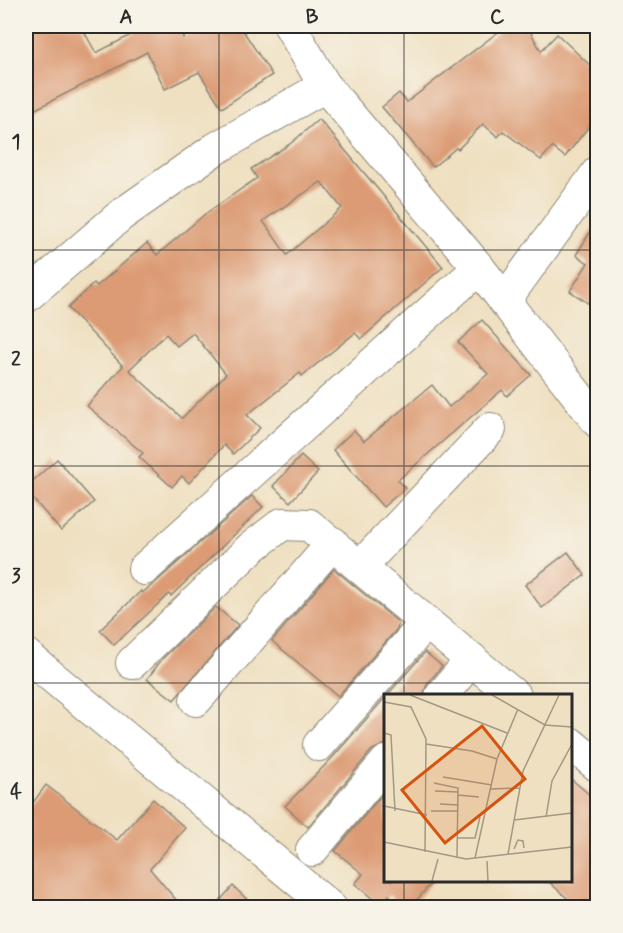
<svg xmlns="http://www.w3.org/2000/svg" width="623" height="933" viewBox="0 0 623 933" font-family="Mynerve,sans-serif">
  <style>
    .building { fill: #dc9b75; fill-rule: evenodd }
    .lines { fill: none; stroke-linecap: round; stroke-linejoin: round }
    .minor-casing { stroke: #8d8676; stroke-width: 34 }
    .minor { stroke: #fff; stroke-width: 32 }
    .grid { fill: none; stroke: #2b2b2b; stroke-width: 1.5; stroke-opacity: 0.55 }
    .inset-road { fill: none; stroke: #a19885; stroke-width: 1.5 }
    .view { fill: #d5540f; fill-opacity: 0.15; stroke: #d5540f; stroke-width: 3 }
    .inset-edge { fill: none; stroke: #2b2b2b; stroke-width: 3 }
    .neatline { fill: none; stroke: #2b2b2b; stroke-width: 2 }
    .grid-label { font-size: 20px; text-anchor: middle; font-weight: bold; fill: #2b2b2b }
  </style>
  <rect width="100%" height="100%" fill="#f7f3e8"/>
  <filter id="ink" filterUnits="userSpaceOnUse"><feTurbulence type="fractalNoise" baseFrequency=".0167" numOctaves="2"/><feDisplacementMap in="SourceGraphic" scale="12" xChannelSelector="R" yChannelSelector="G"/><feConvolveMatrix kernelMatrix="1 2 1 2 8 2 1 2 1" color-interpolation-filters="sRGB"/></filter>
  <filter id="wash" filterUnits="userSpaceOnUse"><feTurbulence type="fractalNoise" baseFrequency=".008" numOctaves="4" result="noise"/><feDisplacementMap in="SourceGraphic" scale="24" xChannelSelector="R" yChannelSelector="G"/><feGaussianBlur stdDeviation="1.35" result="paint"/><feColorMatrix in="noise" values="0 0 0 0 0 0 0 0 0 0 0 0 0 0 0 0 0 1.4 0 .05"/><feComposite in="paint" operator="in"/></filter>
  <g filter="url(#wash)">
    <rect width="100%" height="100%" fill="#efe0c1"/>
    <g id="blocks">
      <g class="building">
        <path d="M26,26H81L96,53L135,33L131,26H177L183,38L202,26H240L272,75L222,108L199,72L165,89L147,52L26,114Z"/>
        <path d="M506,26H527L541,51L557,34L597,72V116L565,157L552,147L541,160L503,131L498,137L483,124L458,149L456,148L433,167L382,107L399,93L407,102Z"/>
        <path d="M319,119L443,267L361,339L355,333L302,376L300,373L247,415L260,428L233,454L224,445L189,483L182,476L172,487L139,457L143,453L87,406L123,366L68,308L94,283L97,286L147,243L157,255L205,214L257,178L251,169L290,144ZM321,182L342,208L287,255L263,221ZM193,333L226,374L182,418L129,370L166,334L177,346Z"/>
        <path d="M597,221V309L570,291L588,263L576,255Z"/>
        <path d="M482,320L531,375L507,396L502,390L398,480L405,488L383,507L333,450L354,430L364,441L432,385L449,407L488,374L458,342Z"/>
        <path d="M301,456L318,472L290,502L273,486Z"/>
        <path d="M57,459L94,502L61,531L26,491V487Z"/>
        <path d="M252,496L263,507L171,596L169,594L114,645L100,630L141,591L142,593L156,582Z"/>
        <path d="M568,552L585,575L542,608L525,585Z"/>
        <path d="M334,569L399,623L397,629L338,696L272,641Z"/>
        <path d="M216,607L238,625L174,700L147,679L163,658Z"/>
        <path d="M425,652L442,666L427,684L423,696H386V744L372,750L308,827L285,806L333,757Z"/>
        <path d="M570,778L597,801V908H578L547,880H570Z"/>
        <path d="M46,785L117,840L153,799L185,828L150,869L183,908H26V812Z"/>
        <path d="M386,790V880H434L410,908H403L389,895L380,905L355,884L363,874L335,851Z"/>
        <path d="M233,886L256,908H213Z"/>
      </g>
    </g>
  </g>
  <g filter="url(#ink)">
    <use href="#blocks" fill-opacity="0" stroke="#8d8676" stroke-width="1.5"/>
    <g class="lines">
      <g class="minor-casing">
        <g id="minor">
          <path d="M290,26L325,86L479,268L598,422"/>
          <path d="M26,297L121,215L215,149L325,86"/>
          <path d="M504,301L598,172"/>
          <path d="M361,566L490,429"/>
          <path d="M144,569L479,268"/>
          <path d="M26,655L331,908"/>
          <path d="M132,663L251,548L282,524L309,525L515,696"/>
          <path d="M441,696L472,659"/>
          <path d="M196,700L333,543"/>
          <path d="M570,743L598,766"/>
          <path d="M319,745L426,623"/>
          <path d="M312,850L386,762"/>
        </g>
      </g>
      <use href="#minor" class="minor"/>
    </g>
  </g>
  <path class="grid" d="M219,26V908M404,26V696M26,250H598M26,466H598M26,683H598M404,880V908"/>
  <g transform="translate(384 694)">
    <rect width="188" height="188" fill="#efe0c1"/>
    <path class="inset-road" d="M26,1L123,39M108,1L161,31L188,33M0,8L27,13L42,45L41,158M0,39L7,41L11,117M42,50L88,57L113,65M59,83L108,91M50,89L74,94L73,164M107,95L136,94M51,97L74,98M74,101L95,103M56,110L74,111M0,112L43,121M47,117H74M162,123L168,87L188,50M130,126L188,119M73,144H91L96,123M0,148L82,165L188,153M130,155L134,146L139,147L140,154M124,160L139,77L175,1M91,164L113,65L134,15M103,167L104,187M48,187L54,165"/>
    <path class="view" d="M98,32L141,85L61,149L18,96Z"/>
    <rect width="188" height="188" class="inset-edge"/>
  </g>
  <rect width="623" height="933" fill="none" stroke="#f7f3e8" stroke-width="66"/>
  <rect x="33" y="33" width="557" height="867" class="neatline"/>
  <g class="grid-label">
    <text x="126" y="23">A</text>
    <text x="312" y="23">B</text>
    <text x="497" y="23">C</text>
    <text x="16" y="148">1</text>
    <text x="16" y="365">2</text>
    <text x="16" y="582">3</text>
    <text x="16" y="798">4</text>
  </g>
</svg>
